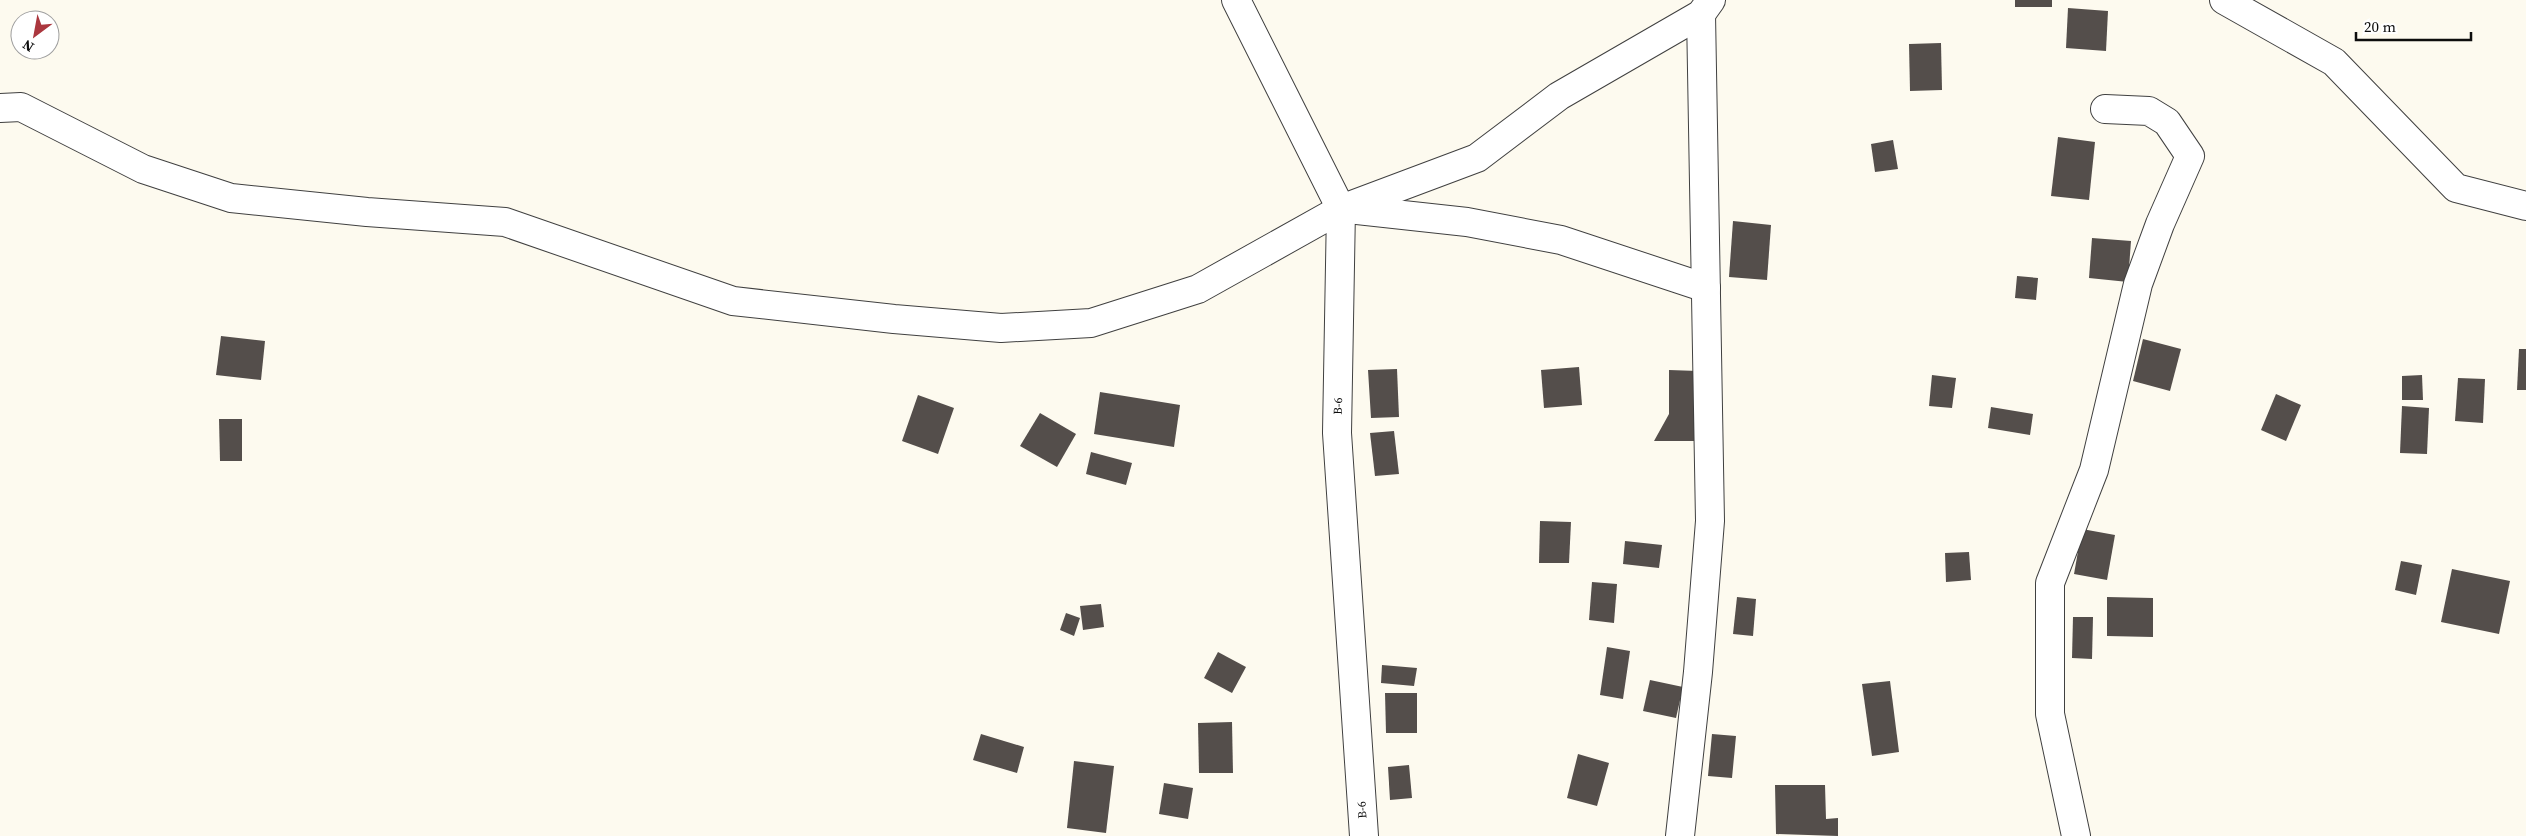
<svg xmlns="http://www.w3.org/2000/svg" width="2526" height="836" viewBox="0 0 2526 836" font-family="'Source Serif 4',serif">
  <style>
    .building { fill: #544e4b }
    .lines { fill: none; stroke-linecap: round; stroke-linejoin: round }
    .minor-casing { stroke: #404040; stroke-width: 30 }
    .minor { stroke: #fff; stroke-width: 28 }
    .labels { text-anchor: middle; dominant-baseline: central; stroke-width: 5; stroke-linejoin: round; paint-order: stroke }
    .street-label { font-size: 12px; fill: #0d0d0d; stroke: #fff }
  </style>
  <rect width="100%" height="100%" fill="#fdfaef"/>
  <g class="building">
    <rect x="2015" y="0" width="37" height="7"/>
    <path d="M2068,8L2108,11L2106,51L2066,48Z"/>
    <path d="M1941,43L1942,90L1910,91L1909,44Z"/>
    <path d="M2058,137L2095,142L2089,200L2051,196Z"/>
    <path d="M1893,140L1898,169L1875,172L1871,144Z"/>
    <path d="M1733,221L1771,225L1767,280L1729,277Z"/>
    <path d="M2092,238L2131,241L2128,282L2089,278Z"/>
    <path d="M2017,276L2038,278L2036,300L2015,298Z"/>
    <path d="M221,336L265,341L261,380L216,375Z"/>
    <path d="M2143,339L2181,349L2170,391L2133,381Z"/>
    <path d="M2519,349H2526V390H2517Z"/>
    <path d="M1579,367L1582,405L1544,408L1541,370Z"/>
    <path d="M1397,369L1399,417L1371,418L1368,370Z"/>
    <path d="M1669,370L1698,371V441H1654L1669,414Z"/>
    <path d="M1932,375L1956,378L1952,408L1929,406Z"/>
    <path d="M2422,375L2423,400H2402V376Z"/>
    <path d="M2458,378L2485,379L2483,423L2455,421Z"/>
    <path d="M1100,392L1180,405L1174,447L1094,434Z"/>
    <path d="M2276,394L2301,405L2286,441L2261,430Z"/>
    <path d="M918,395L954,408L938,454L902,441Z"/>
    <path d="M2402,406L2429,408L2427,454L2400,453Z"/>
    <path d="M1991,407L2033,414L2030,435L1988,428Z"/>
    <path d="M1040,413L1076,434L1057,467L1020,446Z"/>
    <path d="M219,419H242V461H220Z"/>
    <path d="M1394,431L1399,474L1375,476L1370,433Z"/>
    <path d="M1091,452L1132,463L1126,485L1086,474Z"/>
    <path d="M1540,521L1571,522L1569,563H1539Z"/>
    <path d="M2082,529L2115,535L2107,580L2074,574Z"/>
    <path d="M1625,541L1662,545L1659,568L1623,564Z"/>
    <path d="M1969,552L1971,580L1946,582L1945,553Z"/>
    <path d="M2401,561L2422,565L2416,595L2395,590Z"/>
    <path d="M2452,569L2510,581L2499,634L2441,622Z"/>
    <path d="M1592,582L1617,584L1614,623L1589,620Z"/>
    <path d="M1737,597L1756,599L1753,636L1733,634Z"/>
    <path d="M2107,597L2153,598V637L2107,636Z"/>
    <path d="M1101,604L1104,627L1083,630L1080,606Z"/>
    <path d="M1066,613L1080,618L1074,636L1060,630Z"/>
    <path d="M2073,617H2093L2092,659L2072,658Z"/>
    <path d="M1607,647L1630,651L1623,699L1600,695Z"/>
    <path d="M1218,652L1246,667L1232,693L1204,678Z"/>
    <path d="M1382,665L1417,668L1414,686L1381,683Z"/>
    <path d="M1650,680L1683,687L1676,718L1643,711Z"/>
    <path d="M1890,681L1899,752L1872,756L1862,684Z"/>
    <path d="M1385,693H1417V733H1386Z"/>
    <path d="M1232,722L1233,773H1199L1198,723Z"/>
    <path d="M981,734L1024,747L1017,773L973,760Z"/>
    <path d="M1712,734L1736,736L1732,778L1708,776Z"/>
    <path d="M1578,754L1609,763L1597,806L1567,798Z"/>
    <path d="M1074,761L1114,766L1106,833L1067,828Z"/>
    <path d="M1409,765L1412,798L1390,800L1388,767Z"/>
    <path d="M1164,783L1193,788L1188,819L1159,814Z"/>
    <path d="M1775,785H1825L1826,819L1838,818V836L1776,834Z"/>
  </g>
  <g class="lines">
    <g class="minor-casing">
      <g id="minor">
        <path d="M1236,0L1341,209L1337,433L1364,836"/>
        <path d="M2224,0L2334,62L2456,188L2526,206"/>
        <path d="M0,108L21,107L143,169L231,198L367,212L505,222L733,301L894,319L1001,328L1091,323L1198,289L1341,209L1477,158L1559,96L1701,14L1711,0"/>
        <path d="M1348,209L1467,222L1561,240L1706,288"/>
        <path d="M1680,836L1698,672L1710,521L1701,14"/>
        <path d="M2076,836L2050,714V583L2094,470L2138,284L2160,224L2190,156L2167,122L2149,111L2105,109"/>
      </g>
    </g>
    <use href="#minor" class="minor"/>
  </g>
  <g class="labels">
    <g class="street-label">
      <text transform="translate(1338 406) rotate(-89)">B-6</text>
      <text transform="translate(1362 810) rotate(-94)">B-6</text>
    </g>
  </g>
  <g transform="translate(35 35) rotate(212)"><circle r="24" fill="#ffffff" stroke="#9e9e9e"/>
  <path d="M0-4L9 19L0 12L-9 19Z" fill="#ab373e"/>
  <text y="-8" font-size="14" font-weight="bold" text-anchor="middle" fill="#0d0d0d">N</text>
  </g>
  <path d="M2356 32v8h115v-8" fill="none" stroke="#0d0d0d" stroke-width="2.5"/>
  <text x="2364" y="32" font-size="15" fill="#0d0d0d" stroke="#ffffff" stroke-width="4" paint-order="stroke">20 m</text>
</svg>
